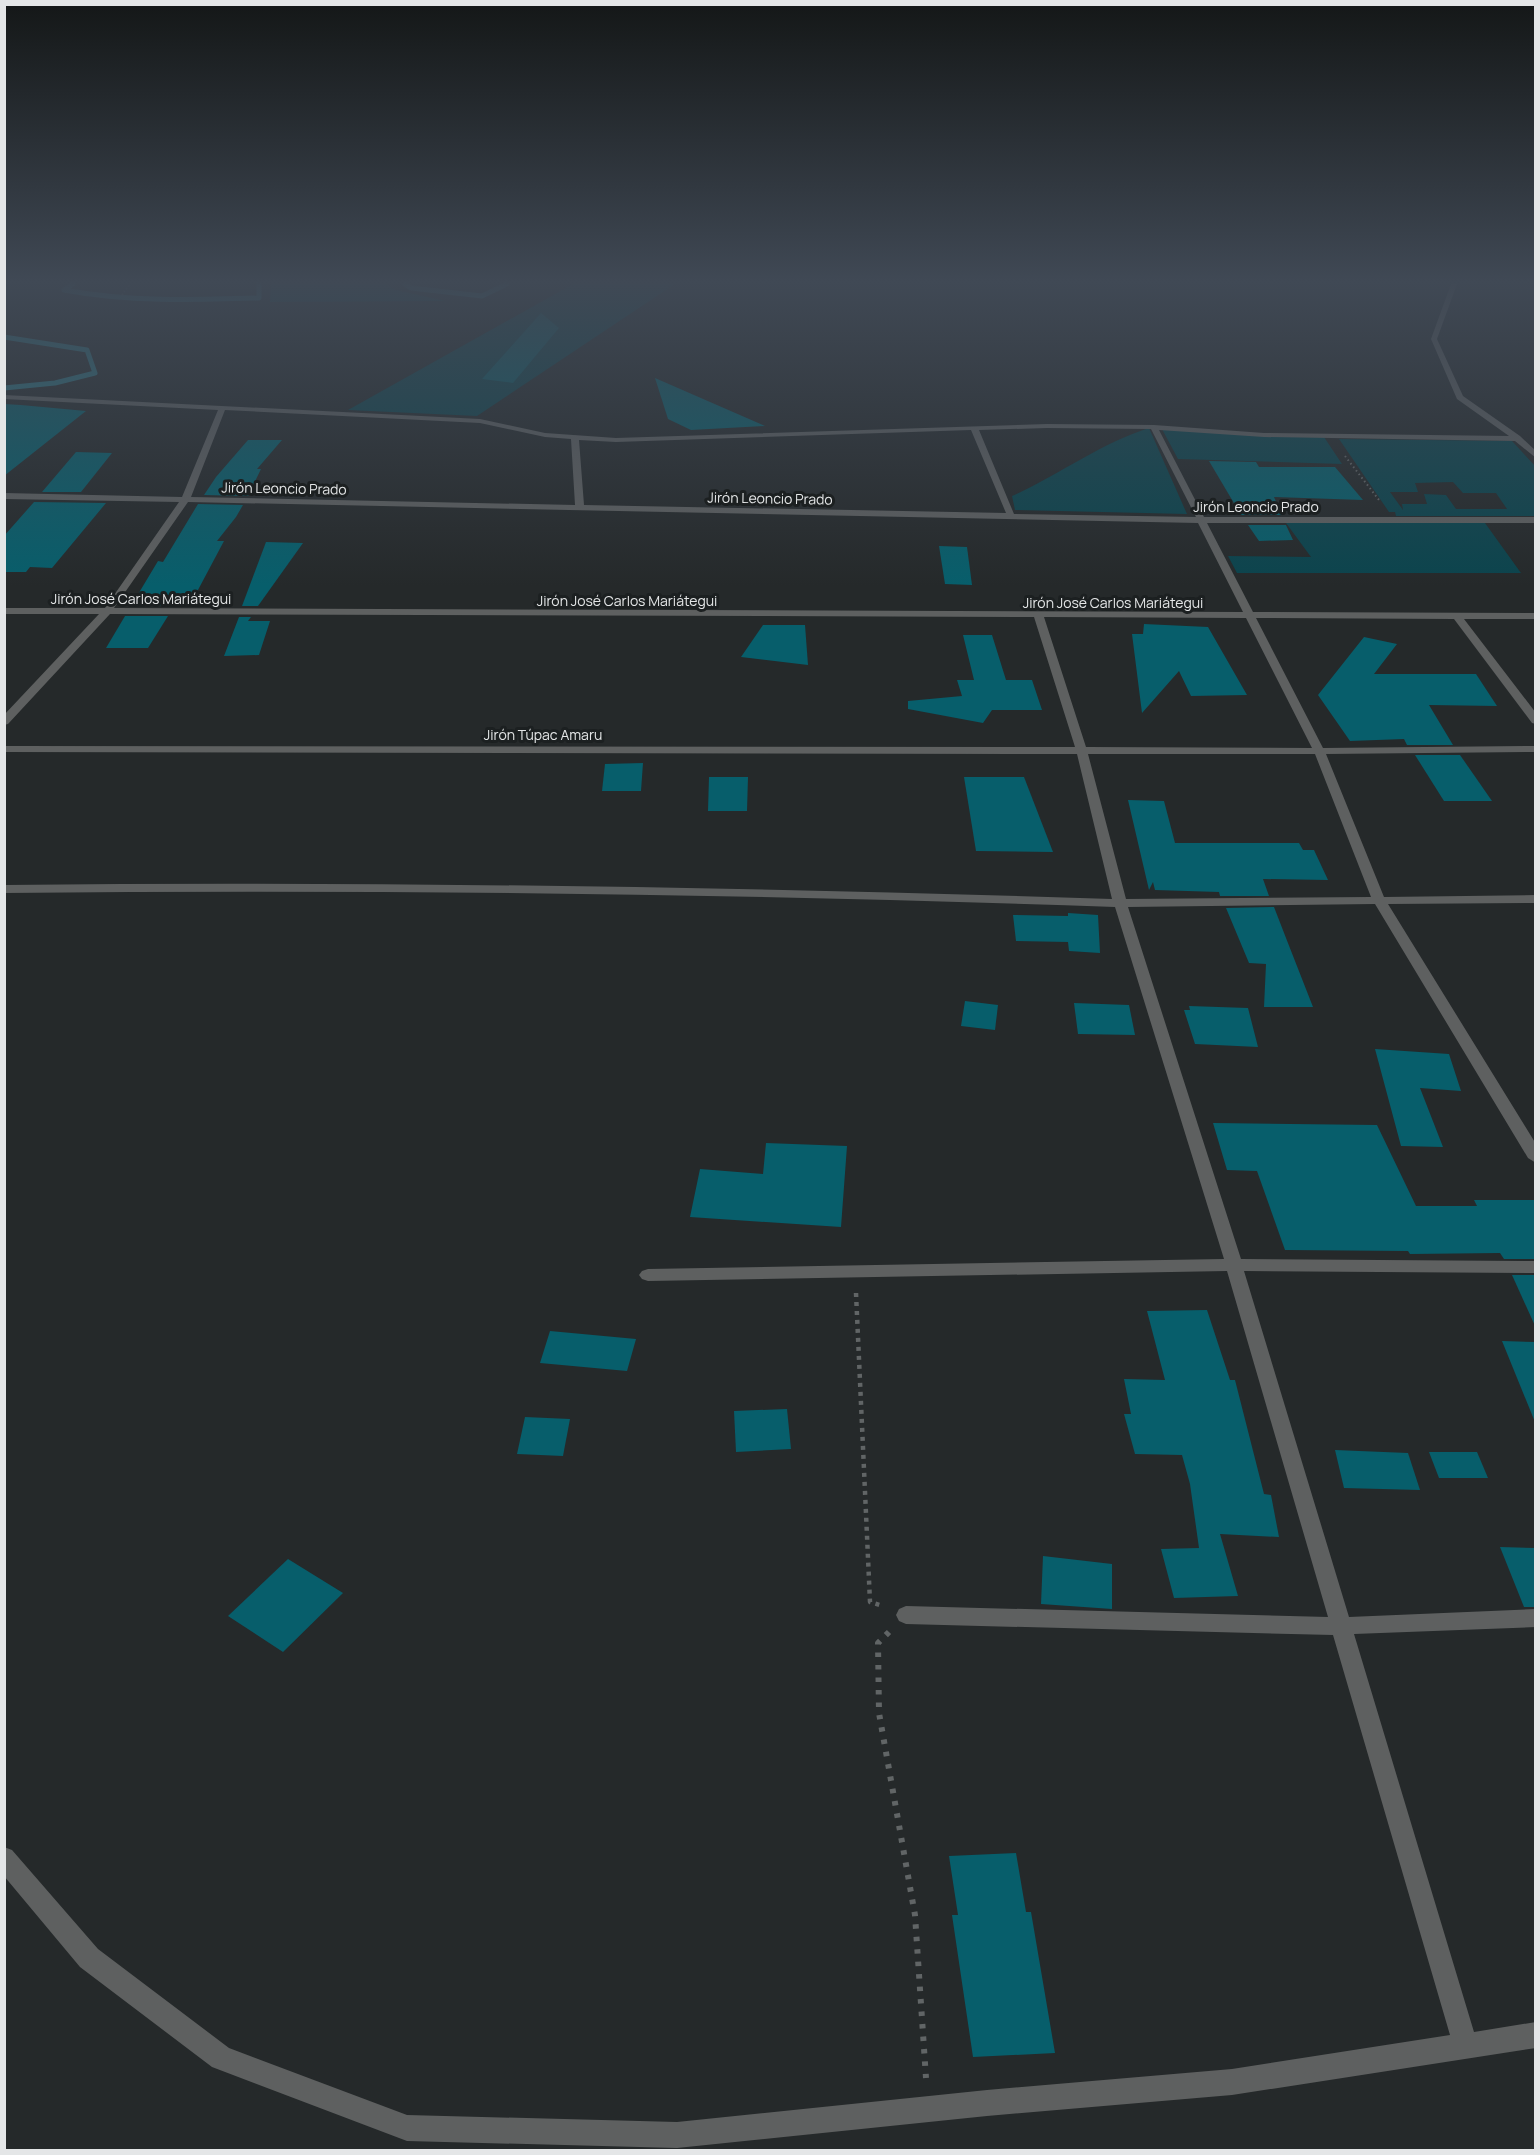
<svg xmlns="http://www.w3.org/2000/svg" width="1540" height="2155" viewBox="0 0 1540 2155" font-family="Manrope,sans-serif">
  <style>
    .green { fill: #0b444d; fill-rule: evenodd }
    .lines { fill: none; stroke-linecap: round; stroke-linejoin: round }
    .stream { stroke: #2b7684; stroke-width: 5 }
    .building { fill: #075e6b }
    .path-far3 { stroke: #616566; stroke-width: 1.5; stroke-dasharray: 1.5 2; stroke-linecap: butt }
    .path-far2 { stroke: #616566; stroke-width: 2; stroke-dasharray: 1.5 3; stroke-linecap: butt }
    .path-far1 { stroke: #616566; stroke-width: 4.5; stroke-dasharray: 4 5; stroke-linecap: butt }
    .path { stroke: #616566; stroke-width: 6; stroke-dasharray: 4.5 8; stroke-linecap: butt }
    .minor { fill: #5e6060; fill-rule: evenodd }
    .labels { text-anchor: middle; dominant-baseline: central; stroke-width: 6; stroke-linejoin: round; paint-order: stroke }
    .far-street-label { font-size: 14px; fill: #e4e6e7; stroke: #1c2021 }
  </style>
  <rect width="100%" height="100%" fill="#25292a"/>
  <g class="green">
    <path d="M271,284H386L396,290L445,301L270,302Z"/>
    <path d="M573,284H675L477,416L348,410Z"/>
    <path d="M1149,428L1187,514L1015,510L1012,496C1059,475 1101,443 1149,428Z"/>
    <path d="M1162,429L1324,437L1342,464L1178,459Z"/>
    <path d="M1339,439L1512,441L1535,466V516H1396L1395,512H1389ZM1453,482L1463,493H1496L1507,509H1456L1446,495L1424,494L1427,504H1402L1403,510L1390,492H1418L1415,483Z"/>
    <path d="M1286,523H1485L1521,573H1237L1228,556L1311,557Z"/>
  </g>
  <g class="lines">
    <g class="stream">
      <path d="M73,284L64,290C129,302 193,300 259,298V284"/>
      <path d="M405,284L411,288L482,296L507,284"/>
      <path d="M4,337L87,350L95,373L55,383L4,388"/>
    </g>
  </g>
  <g class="building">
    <path d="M541,313L559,328L513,383L482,379Z"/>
    <path d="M655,378L765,426L691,430L668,419Z"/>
    <path d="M4,404L21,405L86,411L4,476Z"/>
    <path d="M248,440H282L257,469H261L248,496L204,495L216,477Z"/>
    <path d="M76,452L112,453L81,492H42Z"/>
    <path d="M1209,461L1256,462L1259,467H1335L1363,500L1274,497L1282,515H1241Z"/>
    <path d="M34,502L106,503L52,568L30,567L26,572H4V536Z"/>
    <path d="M198,504L243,505L236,517L217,541H224L190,605L131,606L158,561L163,562Z"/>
    <path d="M1248,525H1286L1293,540L1259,541Z"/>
    <path d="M266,542L303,543L258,606H242Z"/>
    <path d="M939,546L967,547L972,585L945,584Z"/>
    <path d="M125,616H168L148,648H106Z"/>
    <path d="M239,617H251L248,621H270L259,655L224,656Z"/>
    <path d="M1144,624L1208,627L1247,695L1191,696L1179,671L1142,713L1132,634H1143Z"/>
    <path d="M763,625H805L808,665L741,657Z"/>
    <path d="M963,635H992L1006,680H1032L1042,710H992L983,723L908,709V701L962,696L957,680H974Z"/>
    <path d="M1364,637L1397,644L1374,674H1476L1497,706L1429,705L1453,745H1407L1404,739L1350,741L1318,695Z"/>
    <path d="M1415,755H1460L1492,801H1444Z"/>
    <path d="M643,763L641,791H602L605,764Z"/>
    <path d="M709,777H748L747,811H708Z"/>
    <path d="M964,777H1024L1053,852L976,851Z"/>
    <path d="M1128,800L1164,801L1175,843H1299L1303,850H1314L1328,880L1263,879L1269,896H1220L1219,892L1155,890L1153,882L1149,890Z"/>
    <path d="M1274,907L1286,938L1313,1007H1264L1266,964L1249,963L1226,908Z"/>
    <path d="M1068,913L1098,915L1100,953L1069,951L1068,942L1016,941L1013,915L1068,916Z"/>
    <path d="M965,1001L998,1005L995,1030L961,1026Z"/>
    <path d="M1074,1003L1129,1005L1135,1035L1078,1034Z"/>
    <path d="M1189,1006L1248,1008L1258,1047L1195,1044L1184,1010H1190Z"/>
    <path d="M1375,1049L1449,1054L1461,1091L1420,1088L1443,1147L1401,1146Z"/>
    <path d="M1213,1123L1377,1125L1416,1206H1477L1474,1200H1536V1259H1504L1500,1253L1410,1254L1408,1251L1285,1250L1257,1171L1227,1170Z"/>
    <path d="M766,1143L847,1146L841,1227L690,1217L700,1169L763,1174Z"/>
    <path d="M1512,1275H1536V1328Z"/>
    <path d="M1207,1310L1230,1380H1235L1264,1494L1271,1495L1279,1537L1220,1534L1238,1596L1174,1598L1161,1549L1199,1548L1190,1484L1182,1455L1135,1454L1124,1414H1131L1124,1379L1165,1380L1147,1311Z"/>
    <path d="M550,1331L636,1339L627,1371L540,1363Z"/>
    <path d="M1502,1341L1536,1342V1422H1535Z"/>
    <path d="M787,1409L791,1449L736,1452L734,1411Z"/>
    <path d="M525,1417L570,1419L563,1456L517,1454Z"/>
    <path d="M1335,1450L1408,1453L1420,1490L1344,1488Z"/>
    <path d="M1429,1452H1477L1488,1478H1439Z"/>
    <path d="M1500,1547L1536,1548V1607H1524Z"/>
    <path d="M1043,1556L1112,1564V1609L1041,1604Z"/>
    <path d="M288,1559L343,1593L283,1652L228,1616Z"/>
    <path d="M1016,1853L1026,1912H1031L1055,2053L973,2057L952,1915H958L949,1856Z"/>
  </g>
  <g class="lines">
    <path class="path-far3" d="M122,295L130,284"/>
    <path class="path-far2" d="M1345,456L1379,500"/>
    <path class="path-far1" d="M856,1293L870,1602L883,1606"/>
    <path class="path" d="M889,1632L878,1643L879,1713L915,1915L926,2078"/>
    <path class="minor" d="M1451,284H1457L1437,339L1463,396L1520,436L1536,451V458L1515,441L1264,437L1159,430L1204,517H1536V523H1207L1253,612L1536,613V619H1464L1536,713V724L1532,723L1454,619L1256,618L1323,748L1536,746V752L1326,754L1384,897L1536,895V903L1388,904L1536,1144V1163L1528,1158L1375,904L1128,907L1241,1259L1536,1261V1273L1244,1271L1349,1617L1536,1609V1627L1354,1634L1474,2032L1536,2022V2048L1232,2095L987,2116L677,2148L407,2141L212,2067L80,1967L4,1876V1847L12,1850L98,1949L229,2048L407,2115L677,2122L987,2090L1232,2069L1450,2035L1333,1635L906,1624L899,1621L896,1615L899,1609L906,1606L1328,1617L1227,1271L648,1281L642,1279L639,1275L642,1271L648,1269L1224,1259L1115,907C744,894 375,889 4,893V885C374,881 743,887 1112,899L1077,754L4,752V746L1075,747L1034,617L110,614L8,724L4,725V715L99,614H4V608H105L179,502L4,499V493L182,497L218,410L4,399V395L480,419L545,433L616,438L1047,424L1154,425L1264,433L1509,436L1457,399L1431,339ZM225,410L480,423L545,437L571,439L575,505L191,497ZM1047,428L1151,429L1196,517L1014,514L979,430ZM971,430L1006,513L584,505L579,440L616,442ZM188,502L1198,523L1243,612L114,608ZM1044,617L1246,618L1312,748L1086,747ZM1088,754H1315L1371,897L1126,899Z"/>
  </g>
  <linearGradient id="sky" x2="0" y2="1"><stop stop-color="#141717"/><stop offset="0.48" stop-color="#404955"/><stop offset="1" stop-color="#404955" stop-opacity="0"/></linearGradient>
  <rect width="1540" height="586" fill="url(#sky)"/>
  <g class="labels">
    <g class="far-street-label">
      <text transform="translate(284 488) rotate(1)">Jirón Leoncio Prado</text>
      <text transform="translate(770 498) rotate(1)">Jirón Leoncio Prado</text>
      <text x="1256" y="506">Jirón Leoncio Prado</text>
      <text x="141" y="598">Jirón José Carlos Mariátegui</text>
      <text x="627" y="600">Jirón José Carlos Mariátegui</text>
      <text x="1113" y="602">Jirón José Carlos Mariátegui</text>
      <text x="543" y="734">Jirón Túpac Amaru</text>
    </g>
  </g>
  <rect width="1540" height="2155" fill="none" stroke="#e4e6e7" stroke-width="12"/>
</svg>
